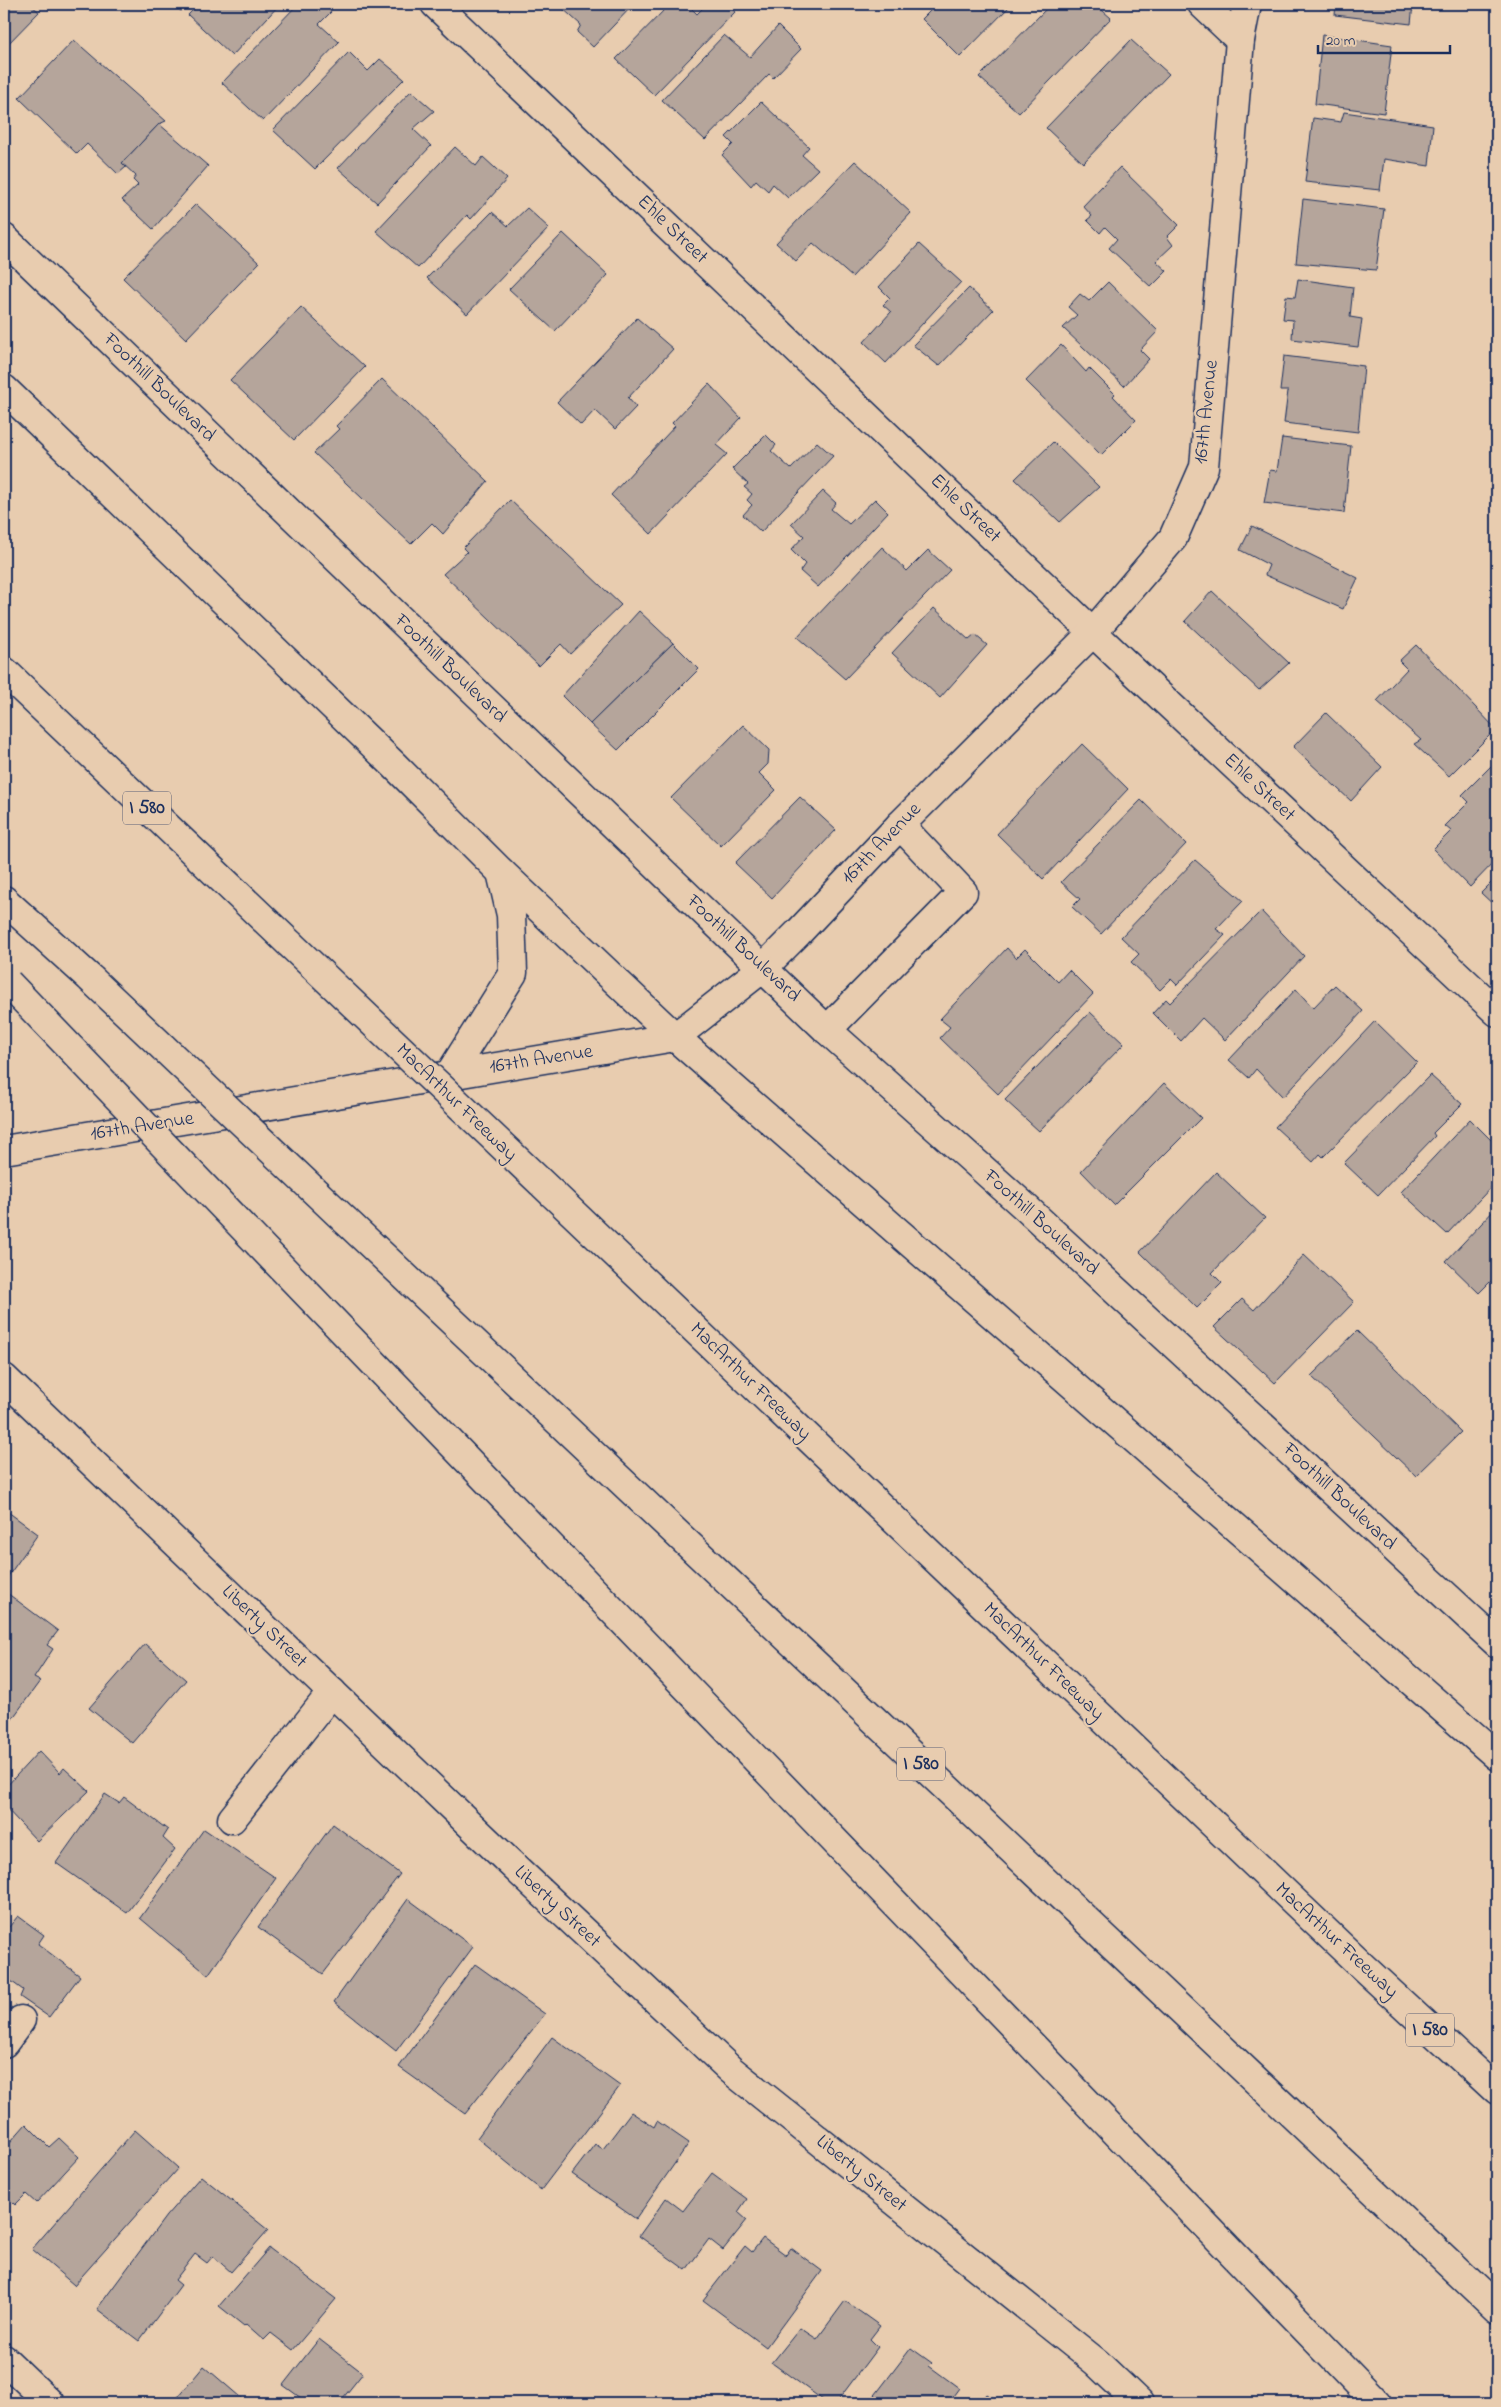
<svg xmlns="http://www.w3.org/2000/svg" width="1501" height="2407" viewBox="0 0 1501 2407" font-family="'Indie Flower',sans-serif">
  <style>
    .building { fill: #b5a59b; stroke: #1b2f5e }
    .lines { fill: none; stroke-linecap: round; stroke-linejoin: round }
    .minor-casing { stroke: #1b2f5e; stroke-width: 31 }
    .major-casing { stroke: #1b2f5e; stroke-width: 31 }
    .highway-casing { stroke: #1b2f5e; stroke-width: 31 }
    .minor { stroke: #e8ccaf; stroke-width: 28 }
    .major { stroke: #e8ccaf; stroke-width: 28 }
    .highway { stroke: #e8ccaf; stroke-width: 28 }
    .highway-bridge-casing { stroke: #1b2f5e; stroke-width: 31; stroke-linecap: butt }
    .highway-bridge { stroke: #e8ccaf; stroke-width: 28 }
    .labels { text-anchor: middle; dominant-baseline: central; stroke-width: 4.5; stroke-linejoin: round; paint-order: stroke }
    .shield { fill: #e8ccaf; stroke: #585e76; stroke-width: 1 }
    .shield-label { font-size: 19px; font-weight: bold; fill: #1b2f5e }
    .street-label { font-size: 20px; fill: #1b2f5e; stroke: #e8ccaf }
  </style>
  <rect width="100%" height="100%" fill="#e8ccaf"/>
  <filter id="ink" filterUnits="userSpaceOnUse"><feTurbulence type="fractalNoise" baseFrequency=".02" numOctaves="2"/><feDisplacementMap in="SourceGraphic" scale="10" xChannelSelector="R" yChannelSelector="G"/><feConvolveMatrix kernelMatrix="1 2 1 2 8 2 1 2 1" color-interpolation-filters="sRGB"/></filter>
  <g filter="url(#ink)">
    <g class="building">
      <path d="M4,4H30L39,12L4,48Z"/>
      <path d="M173,4H189L181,11Z"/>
      <path d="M199,4H280L232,56L188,15Z"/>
      <path d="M298,4H324L331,12L319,24L339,42L263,121L222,83Z"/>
      <path d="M564,4H634L593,47L577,32L581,25L561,7Z"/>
      <path d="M670,4H687L697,14L707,4H727L735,12L654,95L616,59Z"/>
      <path d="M937,4H1012L960,57L922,19Z"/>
      <path d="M1051,4H1095L1111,18L1019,113L979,77Z"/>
      <path d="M1336,4H1413L1411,24L1335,15Z"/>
      <path d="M778,26L801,49L773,78L769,74L705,140L662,100L724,35L750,57Z"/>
      <path d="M1322,35L1392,45L1384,113L1315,104Z"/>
      <path d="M74,40L166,121L159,124L122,163L126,167L118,174L87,144L77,154L19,98Z"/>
      <path d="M1131,40L1169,74L1083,163L1046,128Z"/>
      <path d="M349,52L368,71L380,59L404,79L315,169L273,130Z"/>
      <path d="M411,91L434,111L413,129L431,146L377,203L338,168Z"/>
      <path d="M761,102L809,147L802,155L818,169L788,198L773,184L768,191L756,180L751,186L722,155L733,144L726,137Z"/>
      <path d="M1344,112L1433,125L1429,166L1384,159L1380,190L1305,182L1313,118L1341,122Z"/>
      <path d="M159,124L208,166L153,229L122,200L138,185L133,180L136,176L122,163Z"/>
      <path d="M455,147L476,166L483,157L507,179L471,219L467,215L418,268L376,231Z"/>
      <path d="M855,161L911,213L852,277L813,243L796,261L776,243Z"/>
      <path d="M1120,167L1179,225L1167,237L1173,245L1156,261L1167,271L1151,287L1109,248L1117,239L1105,227L1100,233L1087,220L1092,216L1083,206Z"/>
      <path d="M1303,199L1384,209L1376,270L1296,263Z"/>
      <path d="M196,204L259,263L186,339L123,278Z"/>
      <path d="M527,208L549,228L467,314L427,278L492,212L508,226Z"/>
      <path d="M563,233L608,275L555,331L509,289Z"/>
      <path d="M919,244L961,282L886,363L864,342L891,312L883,305L890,298L879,287Z"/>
      <path d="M1298,279L1353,287L1350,317L1362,319L1358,347L1292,339L1293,320L1283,319L1286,296L1295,297Z"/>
      <path d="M1108,282L1158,331L1140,350L1149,359L1124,386L1063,328L1077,315L1068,307L1080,294L1089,301Z"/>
      <path d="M969,288L993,310L939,366L913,345Z"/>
      <path d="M301,307L365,367L294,440L230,380Z"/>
      <path d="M637,318L673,349L628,398L636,407L615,429L595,410L581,425L557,402Z"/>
      <path d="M1061,345L1086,372L1089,368L1115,394L1113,396L1136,420L1101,455L1026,381Z"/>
      <path d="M1284,356L1364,366L1358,432L1284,423L1288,391H1280Z"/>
      <path d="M382,379L488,481L443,534L432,523L411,544L314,453L339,429L336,426Z"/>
      <path d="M709,384L741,418L716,445L727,454L651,534L611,495L675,426L672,423Z"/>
      <path d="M766,435L776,445L771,451L791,469L817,442L833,456L761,532L743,515L752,505L747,500L752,494L744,487L748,484L732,469Z"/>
      <path d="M1282,438L1351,446L1344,513L1264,503L1270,470L1277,471Z"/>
      <path d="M1053,442L1099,487L1060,522L1015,479Z"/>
      <path d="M823,491L836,503L831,509L849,524L875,499L888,512L818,587L800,571L805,564L791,550L804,536L791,524Z"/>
      <path d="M510,500L621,605L570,654L561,644L539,666L443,574L467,552L463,548Z"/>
      <path d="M1252,526L1358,578L1343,609L1265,575L1269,565L1240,550Z"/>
      <path d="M882,547L907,571L928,550L950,570L845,679L797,637Z"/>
      <path d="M1212,591L1289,663L1259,690L1185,621Z"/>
      <path d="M934,608L969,640L975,635L987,645L940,698L892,653Z"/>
      <path d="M639,611L673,643L590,724L562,696Z"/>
      <path d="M673,643L699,669L618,750L590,724Z"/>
      <path d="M1416,645L1496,729L1449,776L1414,744L1421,740L1377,701L1407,669L1399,661Z"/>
      <path d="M1326,713L1382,767L1351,801L1293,747Z"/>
      <path d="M743,725L769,750L768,764L759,773L776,790L721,846L671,798Z"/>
      <path d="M1082,744L1128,789L1043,879L997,834Z"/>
      <path d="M1497,760V859L1470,887L1433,849L1451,831L1445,826L1469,802L1462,795Z"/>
      <path d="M800,797L836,830L772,898L735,863Z"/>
      <path d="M1141,800L1186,844L1101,934L1072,907L1080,899L1061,882Z"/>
      <path d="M1195,860L1243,901L1216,929L1225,935L1177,985L1171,979L1160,990L1131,962L1139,954L1121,937Z"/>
      <path d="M1497,877V908L1481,893Z"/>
      <path d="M1261,911L1304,956L1225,1040L1202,1018L1181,1041L1153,1013L1166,999L1170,1003Z"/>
      <path d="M1007,948L1016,958L1025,949L1058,982L1069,970L1093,994L998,1094L940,1038L950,1027L940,1019Z"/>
      <path d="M1335,985L1363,1011L1283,1097L1256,1069L1249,1078L1229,1060L1296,989L1313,1008Z"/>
      <path d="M1090,1012L1124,1044L1039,1131L1005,1100Z"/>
      <path d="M1375,1021L1417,1062L1323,1157L1320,1154L1313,1162L1275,1127Z"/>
      <path d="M1430,1075L1462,1104L1433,1133L1435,1136L1378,1195L1344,1163Z"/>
      <path d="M1164,1083L1201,1118L1114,1205L1081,1171Z"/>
      <path d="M1470,1119L1497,1146V1181L1447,1234L1401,1192Z"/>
      <path d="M1216,1172L1265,1218L1212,1273L1222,1283L1197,1308L1140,1252Z"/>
      <path d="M1497,1207V1275L1479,1293L1446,1261Z"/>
      <path d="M1304,1255L1354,1302L1275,1383L1214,1327L1242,1299L1254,1310Z"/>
      <path d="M1357,1331L1461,1432L1416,1476L1311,1376Z"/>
      <path d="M4,1509L38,1534L4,1582Z"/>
      <path d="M7,1593L58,1631L47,1645L53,1649L34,1678L40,1681L4,1730V1598Z"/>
      <path d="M145,1644L186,1680L132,1743L89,1708Z"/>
      <path d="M39,1751L60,1773L64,1768L89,1791L37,1841L4,1806V1789Z"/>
      <path d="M105,1794L119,1803L124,1797L168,1830L163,1838L175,1849L127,1913L56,1863Z"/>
      <path d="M333,1824L400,1874L323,1974L258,1927Z"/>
      <path d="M204,1829L276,1878L208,1975L140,1918Z"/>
      <path d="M408,1899L473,1947L396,2051L334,2002Z"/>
      <path d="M18,1916L44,1935L38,1944L80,1976L49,2017L20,1997L23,1990L4,1976V1933Z"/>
      <path d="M475,1964L545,2014L465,2114L399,2067Z"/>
      <path d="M552,2037L620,2086L541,2190L477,2138Z"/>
      <path d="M631,2112L654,2127L657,2121L689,2143L636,2219L572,2174L595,2144L603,2149Z"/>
      <path d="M26,2124L49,2147L59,2138L79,2157L36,2203L26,2194L15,2205L4,2194V2149Z"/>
      <path d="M135,2130L178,2168L74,2285L32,2249Z"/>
      <path d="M712,2173L747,2199L738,2212L747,2220L723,2250L709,2239L686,2270L639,2236L666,2198L683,2211Z"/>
      <path d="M201,2176L268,2230L231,2272L213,2256L207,2263L195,2254L175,2280L181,2285L139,2341L97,2309L166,2216Z"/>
      <path d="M763,2238L786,2255L791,2248L822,2271L766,2347L703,2300L745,2246L752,2252Z"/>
      <path d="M269,2248L336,2299L293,2350L271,2333L264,2340L246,2324L244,2326L219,2306Z"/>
      <path d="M845,2301L880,2326L870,2339L878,2347L836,2403H827L772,2363L800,2328L817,2339Z"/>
      <path d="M319,2339L363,2373L339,2403H297L301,2398L283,2385Z"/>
      <path d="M911,2348L932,2363L929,2366L959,2388L948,2403H869Z"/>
      <path d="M204,2366L247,2403H173Z"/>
      <path d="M986,2394L1001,2403H979Z"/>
    </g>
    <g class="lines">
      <g class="minor-casing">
        <g id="minor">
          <path d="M435,4L1124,662L1497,1012"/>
          <path d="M1202,4L1240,40"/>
          <path d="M827,1030L963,892L900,825"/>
          <path d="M449,1075L513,973L511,915L501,872"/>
          <path d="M4,1150L675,1037L763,968L798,933L900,825L1093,632L1173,538L1204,467L1240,40L1247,4"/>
          <path d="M4,1378L505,1858L731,2070L1096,2362L1139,2403"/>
          <path d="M232,1819L332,1692"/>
          <path d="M4,2043L21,2020"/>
          <path d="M4,2359L50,2403"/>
        </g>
      </g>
      <g class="major-casing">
        <g id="major">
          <path d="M4,238L827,1030L1023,1205L1497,1643"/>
          <path d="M4,389L394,765L501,872L675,1037L1497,1756"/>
        </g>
      </g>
      <g class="highway-casing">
        <g id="highway">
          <path d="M4,671L290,944"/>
          <path d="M4,900L91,979"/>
          <path d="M553,1194L1364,1968L1497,2091"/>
          <path d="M345,1220L1497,2308"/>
          <path d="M259,1244L1377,2403"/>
        </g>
      </g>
      <use href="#minor" class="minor"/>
      <use href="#major" class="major"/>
      <use href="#highway" class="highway"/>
      <g class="highway-bridge-casing">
        <g id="highway-bridge">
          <path d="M290,944L553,1194"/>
          <path d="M91,979L345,1220"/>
          <path d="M8,983L259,1244"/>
        </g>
      </g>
      <use href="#highway-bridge" class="highway-bridge"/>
    </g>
  </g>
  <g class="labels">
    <g class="shield">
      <rect x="123" y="791.5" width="48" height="33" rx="4"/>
      <rect x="897" y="1747.5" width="48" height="33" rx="4"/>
      <rect x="1406" y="2013.5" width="48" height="33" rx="4"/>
    </g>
    <g class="shield-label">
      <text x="147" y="808">I 580</text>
      <text x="921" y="1764">I 580</text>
      <text x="1430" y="2030">I 580</text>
    </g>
    <g class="street-label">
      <text transform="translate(672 230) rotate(44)">Ehle Street</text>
      <text transform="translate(159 388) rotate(44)">Foothill Boulevard</text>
      <text transform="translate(1207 412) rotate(-84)">167th Avenue</text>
      <text transform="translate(965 509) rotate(44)">Ehle Street</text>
      <text transform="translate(450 669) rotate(44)">Foothill Boulevard</text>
      <text transform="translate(1259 788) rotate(43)">Ehle Street</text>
      <text transform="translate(882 844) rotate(-46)">167th Avenue</text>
      <text transform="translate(743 949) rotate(43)">Foothill Boulevard</text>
      <text transform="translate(541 1060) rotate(-9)">167th Avenue</text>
      <text transform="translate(456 1103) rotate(44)">MacArthur Freeway</text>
      <text transform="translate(142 1127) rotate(-9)">167th Avenue</text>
      <text transform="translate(1041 1223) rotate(42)">Foothill Boulevard</text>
      <text transform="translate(750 1382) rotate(44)">MacArthur Freeway</text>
      <text transform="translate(1339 1497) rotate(43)">Foothill Boulevard</text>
      <text transform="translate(264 1627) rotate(44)">Liberty Street</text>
      <text transform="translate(1043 1662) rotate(44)">MacArthur Freeway</text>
      <text transform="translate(557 1907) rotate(43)">Liberty Street</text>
      <text transform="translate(1336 1941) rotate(43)">MacArthur Freeway</text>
      <text transform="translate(861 2174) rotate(39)">Liberty Street</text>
    </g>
  </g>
  <rect width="1501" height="2407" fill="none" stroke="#e8ccaf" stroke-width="20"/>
  <rect x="10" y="10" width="1481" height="2387" fill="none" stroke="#1b2f5e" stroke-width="2" filter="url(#ink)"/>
  <path d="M1318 45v8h132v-8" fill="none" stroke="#1b2f5e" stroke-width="2.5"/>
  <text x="1326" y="45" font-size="15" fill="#1b2f5e" stroke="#e8ccaf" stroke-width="4" paint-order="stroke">20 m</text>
</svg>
